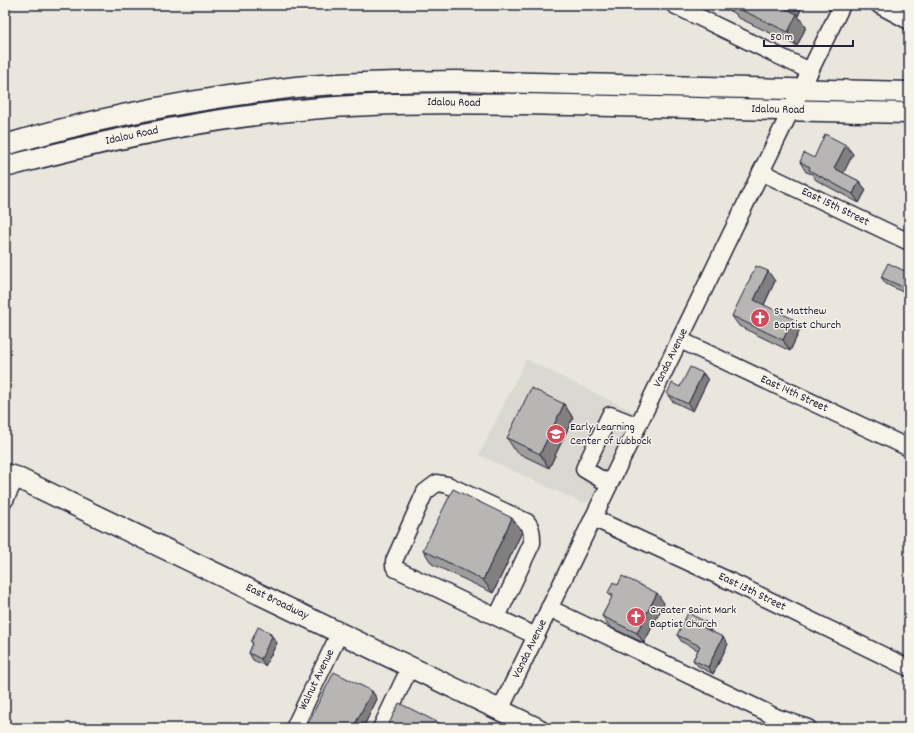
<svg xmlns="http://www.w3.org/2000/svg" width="914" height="733" viewBox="0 0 914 733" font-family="Dekko,sans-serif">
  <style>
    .built { fill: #dbd8d2 }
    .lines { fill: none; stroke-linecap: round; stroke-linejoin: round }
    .minor-casing { stroke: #22223b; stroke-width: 19 }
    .major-casing { stroke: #22223b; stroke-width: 23 }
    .minor { stroke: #f7f3e8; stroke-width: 16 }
    .major { stroke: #f7f3e8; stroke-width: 20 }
    .wall { fill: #9e9d9c; stroke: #22223b }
    .shaded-wall { fill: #817f7f; stroke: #22223b }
    .building { fill: #b8b6b5; stroke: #22223b }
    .labels { text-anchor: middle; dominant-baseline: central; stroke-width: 3; stroke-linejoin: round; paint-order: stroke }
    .street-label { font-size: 12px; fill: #22223b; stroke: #f7f3e8 }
    .poi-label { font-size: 12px; fill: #22223b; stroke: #f7f3e8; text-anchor: start }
  </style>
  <rect width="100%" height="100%" fill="#eae6de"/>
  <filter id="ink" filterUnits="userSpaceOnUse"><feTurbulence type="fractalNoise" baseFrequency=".025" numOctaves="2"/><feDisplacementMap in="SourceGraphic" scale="8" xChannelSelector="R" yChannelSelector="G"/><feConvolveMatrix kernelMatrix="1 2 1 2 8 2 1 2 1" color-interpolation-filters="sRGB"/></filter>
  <g filter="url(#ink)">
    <path class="built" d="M526,359L634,412L591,500L587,502L582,503L479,455Z"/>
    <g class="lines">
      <g class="minor-casing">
        <g id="minor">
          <path d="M674,5L810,71"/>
          <path d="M879,5L909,21"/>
          <path d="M761,172L909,242"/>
          <path d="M680,340L909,448"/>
          <path d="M609,484L584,469L610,415L638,426"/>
          <path d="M5,500L16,477"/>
          <path d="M593,518L734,583L909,668"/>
          <path d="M549,608L776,717L808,728"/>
          <path d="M497,617L532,543C532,535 532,528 527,522L448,485L437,483L425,492L394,561V566L396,569C443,591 489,614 536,636"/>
          <path d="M500,710L842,5"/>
          <path d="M294,728L340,632"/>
          <path d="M381,728L410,667"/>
        </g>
      </g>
      <g class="major-casing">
        <g id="major">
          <path d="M5,145C86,121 168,104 251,93C270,91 289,87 308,86C357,82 407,82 456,81L909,92"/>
          <path d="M5,167C105,140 207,118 310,109C397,101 484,103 571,105C683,107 796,111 909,113"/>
          <path d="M5,474L16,477L537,728"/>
        </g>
      </g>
      <use href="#minor" class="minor"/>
      <use href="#major" class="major"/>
    </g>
    <g class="wall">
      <path d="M717,5H803L798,16L806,27L797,46L737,17L736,14Z"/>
      <path d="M853,154L843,173L859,181L866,190L859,203L816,180L812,174L806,172L800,162Z"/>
      <path d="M909,273V295L886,284L881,277Z"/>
      <path d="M775,281L764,305L800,330L790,351L739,326L732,316Z"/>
      <path d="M703,373L708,380L693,411L672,401L667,394Z"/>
      <path d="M564,404L573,418L549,468L516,452L507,438Z"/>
      <path d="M522,532L493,593L432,564L423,550Z"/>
      <path d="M618,585L664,603L644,643L610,627L602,616L612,598L608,593Z"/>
      <path d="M711,629L710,631L728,644L713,674L698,666L693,660L698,650L682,642L677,635Z"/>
      <path d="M269,632L277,643L265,666L253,660L249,653L253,644L251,642Z"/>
      <path d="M372,691L377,699L363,728H312L308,723Z"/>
    </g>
    <g class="shaded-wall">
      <path d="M788,5H803L798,16L806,27L797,46L788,32L786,9Z"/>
      <path d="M846,145L853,154L841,178L834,168Z"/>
      <path d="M859,181L866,190L859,203L853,194Z"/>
      <path d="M768,271L775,281L761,311L754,300Z"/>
      <path d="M793,319L800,330L790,351L783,340Z"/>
      <path d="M703,373L708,380L693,411L688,404Z"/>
      <path d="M564,404L573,418L549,468L540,454Z"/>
      <path d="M512,518L522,532L493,593L483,580Z"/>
      <path d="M657,593L664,603L644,643L637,633Z"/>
      <path d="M706,622L711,629L708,635L704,628Z"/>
      <path d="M269,632L277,643L265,666L261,659Z"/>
      <path d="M723,637L728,644L713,674L708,667Z"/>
      <path d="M372,691L377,699L363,728H353Z"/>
    </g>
    <g class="building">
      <path d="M731,5H788L786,9L797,14L788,32Z"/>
      <path d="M825,134L846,145L834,168L859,181L853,194L809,170L810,167L800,162L804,153L814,158Z"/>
      <path d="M888,263L909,273V290L881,277Z"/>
      <path d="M756,266L768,271L754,300L793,319L783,340L732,316Z"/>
      <path d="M690,367L703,373L688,404L667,394L672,383L680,387Z"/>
      <path d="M531,388L564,404L540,454L507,438Z"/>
      <path d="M453,489L512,518L483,580L423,550Z"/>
      <path d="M622,576L657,593L637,633L602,616L613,595L608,593L613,582L618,585Z"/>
      <path d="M688,613L706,622L704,628L723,637L708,667L693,660L700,646L677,635Z"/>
      <path d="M258,627L269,632V634L272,636L261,659L249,653L253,643L251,642Z"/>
      <path d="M334,672L372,691L353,728H319L308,723Z"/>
      <path d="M399,703L449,728H387Z"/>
    </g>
  </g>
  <defs>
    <g id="church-disc" transform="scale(1)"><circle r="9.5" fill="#d1495b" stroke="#f7f3e8"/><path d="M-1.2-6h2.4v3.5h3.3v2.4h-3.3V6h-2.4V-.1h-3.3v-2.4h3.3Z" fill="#fff"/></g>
    <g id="school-disc" transform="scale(1)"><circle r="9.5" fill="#d1495b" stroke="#f7f3e8"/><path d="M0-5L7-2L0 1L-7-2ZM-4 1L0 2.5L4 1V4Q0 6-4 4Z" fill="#fff"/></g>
  </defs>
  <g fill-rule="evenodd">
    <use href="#church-disc" x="760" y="318"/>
    <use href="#school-disc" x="556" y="434"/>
    <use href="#church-disc" x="636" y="617"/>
  </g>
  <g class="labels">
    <g class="street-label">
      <text transform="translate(454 103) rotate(1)">Idalou Road</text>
      <text transform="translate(778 110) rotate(1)">Idalou Road</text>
      <text transform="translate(132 136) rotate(-12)">Idalou Road</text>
      <text transform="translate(835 207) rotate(26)">East 15th Street</text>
      <text transform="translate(671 358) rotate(-64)">Vanda Avenue</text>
      <text transform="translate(794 394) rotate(25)">East 14th Street</text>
      <text transform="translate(752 592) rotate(26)">East 13th Street</text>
      <text transform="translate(277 602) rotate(26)">East Broadway</text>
      <text transform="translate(530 649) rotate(-64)">Vanda Avenue</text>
      <text transform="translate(317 680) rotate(-64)">Walnut Avenue</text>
    </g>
    <g class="poi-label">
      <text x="774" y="311">St Matthew<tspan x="774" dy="14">Baptist Church</tspan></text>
      <text x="570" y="427">Early Learning<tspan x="570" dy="14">Center of Lubbock</tspan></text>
      <text x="650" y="610">Greater Saint Mark<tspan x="650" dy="14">Baptist Church</tspan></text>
    </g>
  </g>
  <rect width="914" height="733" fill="none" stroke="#f7f3e8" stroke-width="20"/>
  <rect x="10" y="10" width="894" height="713" fill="none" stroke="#22223b" stroke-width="1.5" filter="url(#ink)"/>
  <path d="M764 40v6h89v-6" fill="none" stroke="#22223b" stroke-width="2"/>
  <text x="770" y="40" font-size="12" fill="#22223b" stroke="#f7f3e8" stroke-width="3" paint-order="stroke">50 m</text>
</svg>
